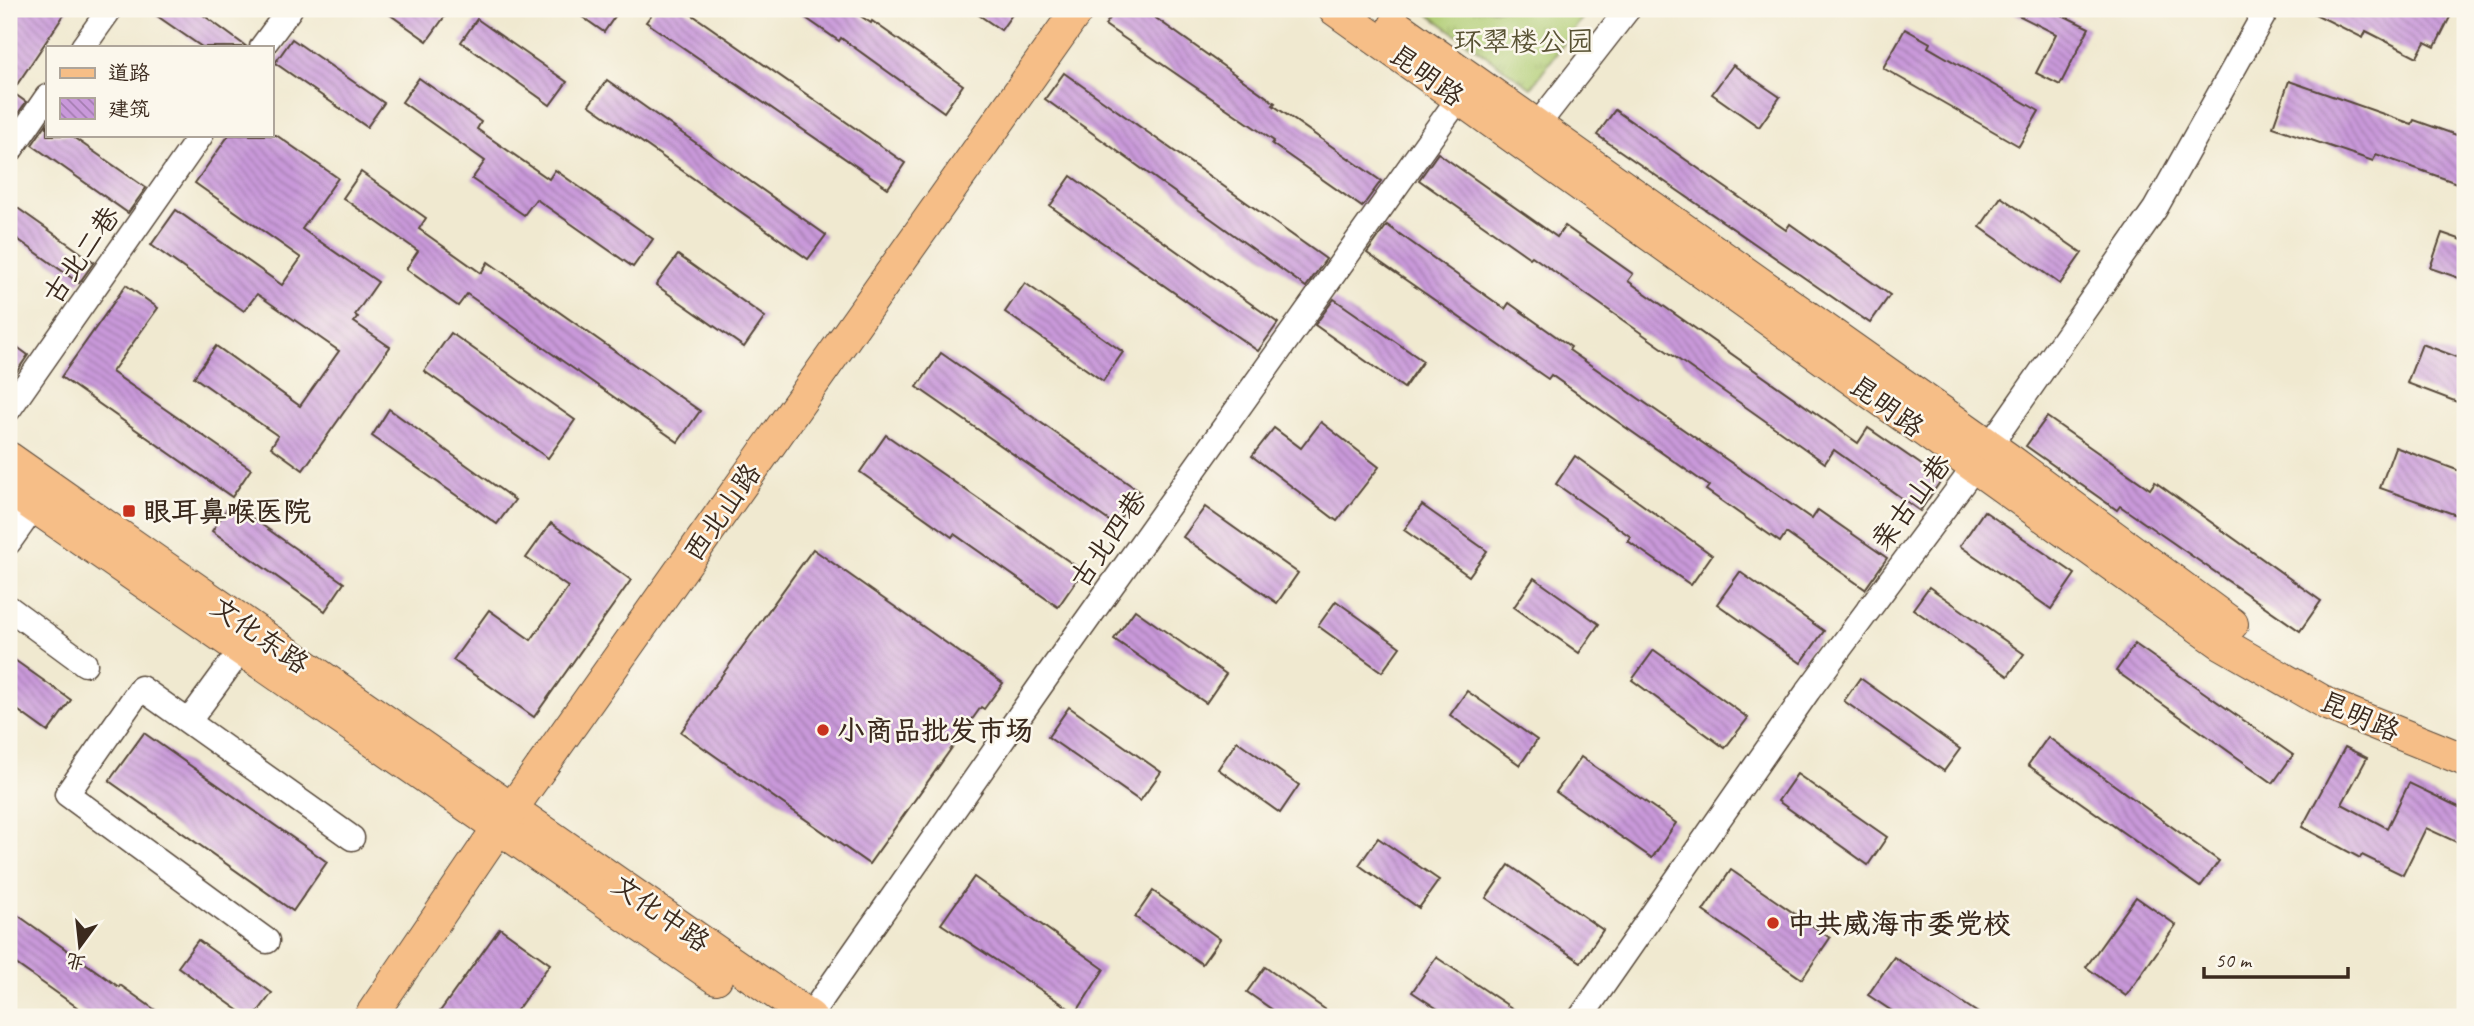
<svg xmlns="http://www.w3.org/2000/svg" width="2474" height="1026" viewBox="0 0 2474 1026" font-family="Caveat,'LXGW WenKai TC',sans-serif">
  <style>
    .grass { fill: url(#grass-tufts); stroke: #757b48; stroke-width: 2 }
    .building { fill: url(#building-back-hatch) }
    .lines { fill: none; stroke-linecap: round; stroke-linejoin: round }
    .minor-casing { stroke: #564739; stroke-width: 27 }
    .major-casing { stroke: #564739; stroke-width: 34 }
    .minor { stroke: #fff; stroke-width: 24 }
    .major { stroke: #f6be87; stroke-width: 32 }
    .poi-dot { fill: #c8321e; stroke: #fbf7ec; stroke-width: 2.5 }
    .labels { text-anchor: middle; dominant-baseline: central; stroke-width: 5; stroke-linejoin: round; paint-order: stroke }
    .park-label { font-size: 28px; fill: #585233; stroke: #fbf7ec }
    .street-label { font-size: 28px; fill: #3b2a1e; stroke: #fbf7ec }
    .poi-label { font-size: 28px; font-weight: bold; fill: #3b2a1e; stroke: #fbf7ec; text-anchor: start }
  </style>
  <defs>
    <pattern id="grass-tufts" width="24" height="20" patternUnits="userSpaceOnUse" patternTransform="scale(1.75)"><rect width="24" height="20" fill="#afcc72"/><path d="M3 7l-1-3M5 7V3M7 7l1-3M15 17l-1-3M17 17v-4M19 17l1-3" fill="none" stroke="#97af62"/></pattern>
    <pattern id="building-back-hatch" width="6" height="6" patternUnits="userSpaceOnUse" patternTransform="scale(1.75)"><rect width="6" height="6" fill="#c999da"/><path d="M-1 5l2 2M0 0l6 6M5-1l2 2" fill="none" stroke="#a47db0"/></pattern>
  </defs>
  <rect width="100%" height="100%" fill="#fbf7ec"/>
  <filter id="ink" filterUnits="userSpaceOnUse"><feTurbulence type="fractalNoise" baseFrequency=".0143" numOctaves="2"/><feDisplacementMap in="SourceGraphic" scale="14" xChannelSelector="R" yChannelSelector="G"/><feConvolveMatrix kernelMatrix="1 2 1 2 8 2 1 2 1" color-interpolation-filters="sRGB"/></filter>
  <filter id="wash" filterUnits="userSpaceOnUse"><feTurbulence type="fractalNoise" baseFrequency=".00686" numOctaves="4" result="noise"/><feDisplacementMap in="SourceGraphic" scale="28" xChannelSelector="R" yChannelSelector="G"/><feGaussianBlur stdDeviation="1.57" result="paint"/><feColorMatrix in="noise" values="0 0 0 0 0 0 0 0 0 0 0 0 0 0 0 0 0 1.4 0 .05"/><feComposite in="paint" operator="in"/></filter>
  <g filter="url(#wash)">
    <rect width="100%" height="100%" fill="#f0e9d0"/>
    <path class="grass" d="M1421,9H1589L1531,88Z"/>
    <g id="blocks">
      <g class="building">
        <path d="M9,9H68L12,92L26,102L9,126Z"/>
        <path d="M147,9H195L247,47H202Z"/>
        <path d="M382,9H435L445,16L427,41Z"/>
        <path d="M571,9H620L604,32Z"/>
        <path d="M656,9H684L905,163L888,188L646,22Z"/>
        <path d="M793,9H850L871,23L872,21L963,85L944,112L841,38L839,41Z"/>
        <path d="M970,9H1016L1001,30Z"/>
        <path d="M1117,9H1143L1275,103L1273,105L1381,181L1362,207L1272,144L1274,141L1105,25Z"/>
        <path d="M2006,9H2050L2089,28L2060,85L2036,73L2056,34Z"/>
        <path d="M2305,9H2398L2413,16L2416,9H2454L2435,47L2425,42L2417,57L2366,31L2363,38Z"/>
        <path d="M477,19L567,82L550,105L461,42Z"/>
        <path d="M1905,29L1930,43L1928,47L2039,111L2019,146L1883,68Z"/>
        <path d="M292,39L384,103L367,127L275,63Z"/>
        <path d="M1733,65L1780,97L1759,127L1712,94Z"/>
        <path d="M1064,73L1326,259L1306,287L1045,99Z"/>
        <path d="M419,78L481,122L477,129L549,179L555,170L653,239L633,267L536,199L524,215L472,179L485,161L402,102Z"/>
        <path d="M607,80L826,235L808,259L589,105Z"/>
        <path d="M2289,81L2412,124L2414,120L2465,138V186L2376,154L2373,161L2273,127Z"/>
        <path d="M1615,110L1786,230L1790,224L1890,295L1870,323L1597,135Z"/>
        <path d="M47,123V135H70L146,188L128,213L32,145Z"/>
        <path d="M229,135H276L338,178L302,229L378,282L355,315L358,317L354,322L390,347L303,470L271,447L278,436L194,377L216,346L300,406L339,351L257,294L244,311L151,245L176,210L282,285L301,258L195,183Z"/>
        <path d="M1438,153L1557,237L1565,226L1633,274L1628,281L1858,443L1868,428L1942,479L1920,511L1834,450L1825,463L1532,256L1530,258L1419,180Z"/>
        <path d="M361,172L426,218L419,229L481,273L488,262L700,411L678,442L467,294L458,306L406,269L418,251L343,198Z"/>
        <path d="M1071,176L1278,323L1258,351L1050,206Z"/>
        <path d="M2001,197L2082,253L2060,284L1980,227Z"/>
        <path d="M9,202L94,262L79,283L9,233Z"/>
        <path d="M1387,225L1505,309L1509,303L1571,347L1569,350L1812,519L1818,510L1887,558L1865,589L1786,533L1780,542L1706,490L1709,486L1551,375L1548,379L1367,253Z"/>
        <path d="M2442,233L2465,241V280L2430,268Z"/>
        <path d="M678,255L765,317L744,347L656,285Z"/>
        <path d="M1025,283L1123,352L1103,381L1005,312Z"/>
        <path d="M126,285L158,308L112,372L251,469L232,497L61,377Z"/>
        <path d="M1334,299L1423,361L1404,388L1315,325Z"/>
        <path d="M451,333L575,420L548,458L424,371Z"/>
        <path d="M9,341L28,355L9,383Z"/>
        <path d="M2422,344L2465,360V405L2407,383Z"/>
        <path d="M941,353L1139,491L1115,525L917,387Z"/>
        <path d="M389,409L515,500L497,524L372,436Z"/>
        <path d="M2047,417L2150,489L2155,482L2321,601L2300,631L2120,506L2117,510L2026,446Z"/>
        <path d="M1321,422L1379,467L1337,521L1252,456L1274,428L1301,448Z"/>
        <path d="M886,435L1083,571L1058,607L954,534L952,537L860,472Z"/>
        <path d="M2395,447L2465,473V518L2380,488Z"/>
        <path d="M1575,456L1712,555L1691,585L1628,541L1631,537L1556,484Z"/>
        <path d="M231,503L344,583L325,611L212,531Z"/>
        <path d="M1422,505L1487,551L1469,576L1404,530Z"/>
        <path d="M1205,507L1298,573L1277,603L1183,537Z"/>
        <path d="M1984,511L2075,574L2051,609L1960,546Z"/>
        <path d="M551,523L631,580L534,717L453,660L489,610L531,640L568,587L526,558Z"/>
        <path d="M813,549L1003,683L984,709L981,707L869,864L681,732Z"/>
        <path d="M1740,572L1824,631L1801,663L1717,604Z"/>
        <path d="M1534,578L1599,624L1579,653L1514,607Z"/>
        <path d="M1929,587L2024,654L2008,676L1913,609Z"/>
        <path d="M1336,601L1400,647L1382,672L1318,626Z"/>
        <path d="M1135,610L1226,674L1206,703L1114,639Z"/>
        <path d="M2135,644L2293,755L2273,783L2116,671Z"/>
        <path d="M1654,650L1748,718L1725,748L1632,680Z"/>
        <path d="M9,656L71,700L48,732L9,704Z"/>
        <path d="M1860,678L1960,749L1944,771L1844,701Z"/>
        <path d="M1467,691L1537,740L1520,765L1450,715Z"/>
        <path d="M1069,707L1161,772L1140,801L1048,737Z"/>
        <path d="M144,733L327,862L293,911L109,781Z"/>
        <path d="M2048,737L2219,861L2200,887L2028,765Z"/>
        <path d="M1237,741L1299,785L1280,813L1218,769Z"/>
        <path d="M2345,747L2367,758L2342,804L2387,828L2409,783L2465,810V846L2426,828L2403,875L2362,855L2360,858L2302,827Z"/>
        <path d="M1581,757L1676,823L1652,858L1556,792Z"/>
        <path d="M1797,774L1887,837L1868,865L1778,801Z"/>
        <path d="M1378,838L1439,880L1419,908L1359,865Z"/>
        <path d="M1509,865L1603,930L1581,962L1486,898Z"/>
        <path d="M1731,870L1830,938L1802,979L1703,911Z"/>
        <path d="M974,877L1104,969L1076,1013L941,924Z"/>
        <path d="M1153,891L1220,939L1202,964L1135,917Z"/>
        <path d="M2136,897L2176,925L2126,996L2086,967Z"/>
        <path d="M9,909L119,987L120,985L165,1017H91L9,959Z"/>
        <path d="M500,928L550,964L512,1017H436Z"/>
        <path d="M198,940L272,993L254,1017H248L178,967Z"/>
        <path d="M1436,957L1525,1017H1450L1412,992Z"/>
        <path d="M1894,957L1984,1017H1901L1868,995Z"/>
        <path d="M1265,967L1336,1017H1283L1247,992Z"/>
      </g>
    </g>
  </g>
  <g filter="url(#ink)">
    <use href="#blocks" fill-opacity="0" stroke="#564739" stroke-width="2"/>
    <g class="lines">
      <g class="minor-casing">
        <g id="minor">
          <path d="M83,47L110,9"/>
          <path d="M262,47L290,9"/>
          <path d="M1528,137L1628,9"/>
          <path d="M9,152L47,97"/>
          <path d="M9,409L201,135"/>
          <path d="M9,542L34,507"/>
          <path d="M9,608L85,664"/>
          <path d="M189,721L241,650"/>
          <path d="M267,941L67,794L141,688L352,838"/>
          <path d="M809,1017L1050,672L1459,98"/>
          <path d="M1581,1017L1808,691L1974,468L2155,209L2267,9"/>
        </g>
      </g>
      <g class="major-casing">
        <g id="major">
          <path d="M1334,9L2221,643L2329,705L2465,760"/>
          <path d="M1395,25L2007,458L2232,624"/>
          <path d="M9,458C275,646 544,830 810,1017"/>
          <path d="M9,489L716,978"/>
          <path d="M370,1017L499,827L1078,9"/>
        </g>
      </g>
      <use href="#minor" class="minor"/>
      <use href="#major" class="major"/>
    </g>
  </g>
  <g class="poi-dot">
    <rect x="122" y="504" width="14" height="14" rx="3.5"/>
    <circle cx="823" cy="730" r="7"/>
    <circle cx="1773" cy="923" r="7"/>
  </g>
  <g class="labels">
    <g class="park-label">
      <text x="1524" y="41">环翠楼公园</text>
    </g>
    <g class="street-label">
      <text transform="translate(1427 75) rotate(36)">昆明路</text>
      <text transform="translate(81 255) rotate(-55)">古北二巷</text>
      <text transform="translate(1887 406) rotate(36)">昆明路</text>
      <text transform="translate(1911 502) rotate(-53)">亲古山巷</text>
      <text transform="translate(722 512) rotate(-55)">西北山路</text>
      <text transform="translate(1108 539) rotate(-55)">古北四巷</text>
      <text transform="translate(260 635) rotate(35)">文化东路</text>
      <text transform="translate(2360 716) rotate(24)">昆明路</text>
      <text transform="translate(661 913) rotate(35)">文化中路</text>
    </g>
    <g class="poi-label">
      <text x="143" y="511">眼耳鼻喉医院</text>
      <text x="837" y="730">小商品批发市场</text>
      <text x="1787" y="923">中共威海市委党校</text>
    </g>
  </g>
  <rect width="2474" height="1026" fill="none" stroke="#fbf7ec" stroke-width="35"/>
  <rect x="46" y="46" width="228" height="91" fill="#fbf7ec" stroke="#aea59a" stroke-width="2"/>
  <rect x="60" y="68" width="35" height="10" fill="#f6be87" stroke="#aea59a" stroke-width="2"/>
  <text x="108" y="80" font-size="21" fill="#3b2a1e">道路</text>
  <rect x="60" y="98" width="35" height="21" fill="url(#building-back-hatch)" stroke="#aea59a" stroke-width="2"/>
  <text x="108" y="116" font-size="21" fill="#3b2a1e">建筑</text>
  <g transform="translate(80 946) rotate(195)" stroke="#fbf7ec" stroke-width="5" paint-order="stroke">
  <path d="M0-5L12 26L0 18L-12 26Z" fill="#3b2a1e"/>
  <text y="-10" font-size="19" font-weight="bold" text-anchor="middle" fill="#3b2a1e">北</text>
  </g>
  <path d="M2204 967v10h144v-10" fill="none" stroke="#3b2a1e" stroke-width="3.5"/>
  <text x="2215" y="967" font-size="21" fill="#3b2a1e" stroke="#fbf7ec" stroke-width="5" paint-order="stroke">50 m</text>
</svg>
